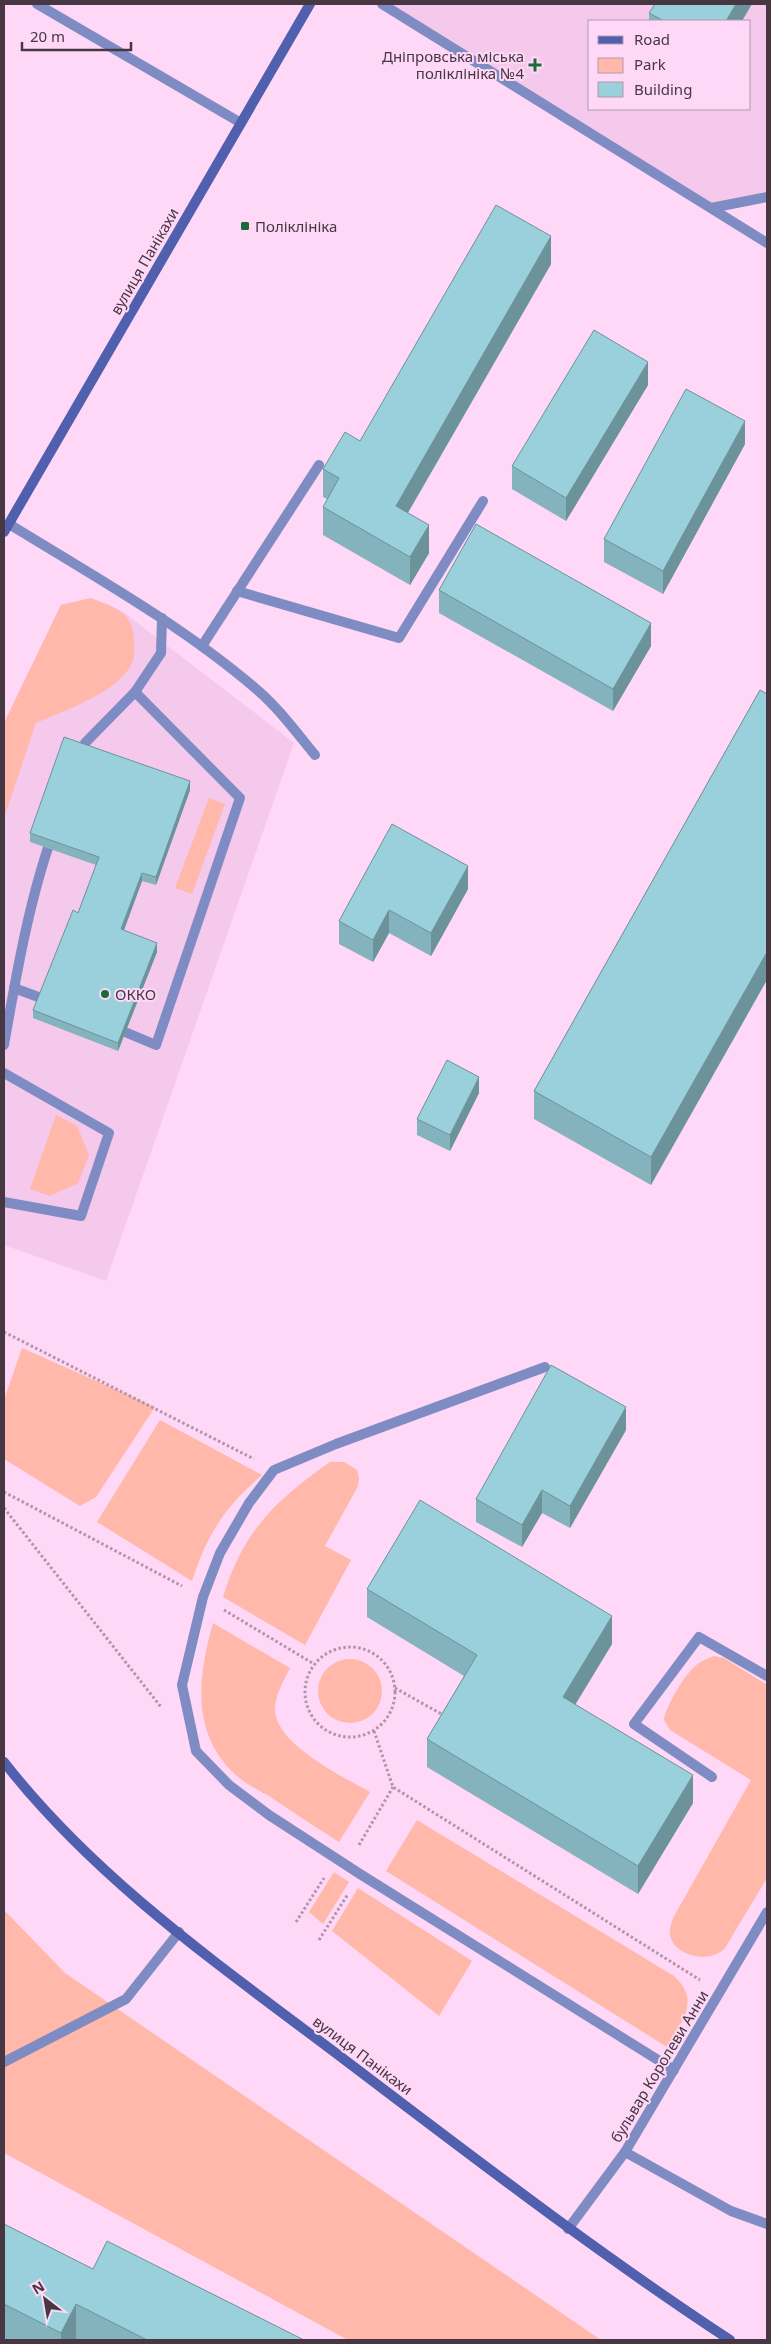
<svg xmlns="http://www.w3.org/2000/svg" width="771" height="2344" viewBox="0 0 771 2344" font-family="'Noto Sans',sans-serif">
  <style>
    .built { fill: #f4c9ec; fill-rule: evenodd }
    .green { fill: #ffb8a9 }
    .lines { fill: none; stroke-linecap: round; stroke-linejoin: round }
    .path { stroke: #b094aa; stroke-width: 3; stroke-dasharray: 2.5 2.5; stroke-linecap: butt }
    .lane { stroke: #7e8cc3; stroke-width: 10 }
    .street { stroke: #7e8cc3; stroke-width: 10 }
    .secondary { stroke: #505fae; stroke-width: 10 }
    .wall { fill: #84b3bd }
    .shaded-wall { fill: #6c929a }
    .building { fill: #9ad0dc; stroke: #6c929a }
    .poi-dot { fill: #196b3c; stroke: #fed8f6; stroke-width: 2 }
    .labels { text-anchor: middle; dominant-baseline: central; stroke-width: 4; stroke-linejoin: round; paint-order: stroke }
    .poi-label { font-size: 15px; fill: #463743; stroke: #fed8f6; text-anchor: start }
    .street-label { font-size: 15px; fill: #463743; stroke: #fed8f6 }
  </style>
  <rect width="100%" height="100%" fill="#fed8f6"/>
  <g class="built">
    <path d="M393,4H767V197L711,208L390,9ZM590,21H750V109H590Z"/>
    <path d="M91,598L122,611L294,743L106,1281L4,1245V723L61,605Z"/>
  </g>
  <g class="green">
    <path d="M91,598C113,607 133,611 134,640C134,645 135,650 134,655C130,689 63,711 36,723L4,818V723L61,605Z"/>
    <path d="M209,798L225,804L192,894L175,888Z"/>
    <path d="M56,1115L77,1126L89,1155L78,1183L50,1196L30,1189Z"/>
    <path d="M22,1348L155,1407L96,1497L80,1506L4,1459V1400Z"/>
    <path d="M160,1420L262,1475C225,1507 207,1534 192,1581L97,1522Z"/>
    <path d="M330,1462H344L357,1470L359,1479L358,1486L325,1546L351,1560L305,1645L223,1597C243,1531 276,1500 330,1462Z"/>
    <path d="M213,1623L290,1668C284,1680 276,1693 275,1707C272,1743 344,1777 370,1792L339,1842C316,1827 292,1812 269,1796C258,1790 246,1784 237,1776C190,1735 198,1676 213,1623Z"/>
    <path d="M714,1656L724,1658L767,1685V1878L725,1948C711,1964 673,1957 670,1934C669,1929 672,1922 673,1918L751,1780L670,1730L664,1720C665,1707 684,1677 693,1668C699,1662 706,1659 714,1656Z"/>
    <circle cx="350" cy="1691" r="32"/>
    <path d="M417,1820L674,1976C701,2001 682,2021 667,2047L386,1871Z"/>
    <path d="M334,1872L349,1882L323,1924L309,1912Z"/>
    <path d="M358,1888L472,1961L439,2016L332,1931Z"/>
    <path d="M4,1910L65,1973L601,2340H348L4,2153Z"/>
  </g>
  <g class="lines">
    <g class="path">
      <path d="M4,1332L254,1459"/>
      <path d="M4,1492L182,1586"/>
      <path d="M4,1508L161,1707"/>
      <path d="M224,1610L314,1664"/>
      <circle cx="350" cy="1692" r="45"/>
      <path d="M395,1688L445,1716"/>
      <path d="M374,1731L393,1787L700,1980"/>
      <path d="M359,1845L393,1787"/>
      <path d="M296,1922L324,1878"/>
      <path d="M319,1940L348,1894"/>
    </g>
    <g class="lane">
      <path d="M382,4L767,243"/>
      <path d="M711,208L767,197"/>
      <path d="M9,524C92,575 180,624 255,688C278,707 296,732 315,755"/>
      <path d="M237,591L399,638L483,501"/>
      <path d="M202,646L319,465"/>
      <path d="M81,756L85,743L135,692L161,653L162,618"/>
      <path d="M14,988L41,998"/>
      <path d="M125,1032L156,1045L240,798L135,692"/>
      <path d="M4,1045C16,976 29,901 52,836"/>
      <path d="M4,1073L109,1133L81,1216L4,1202"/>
      <path d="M545,1367L336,1444L274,1470L249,1503L220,1553L203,1597L182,1685L196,1751L229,1785L269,1815L360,1874L674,2070"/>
      <path d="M712,1777L634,1724L699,1637L767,1676"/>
      <path d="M625,2152L731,2211L767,2224"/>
      <path d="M568,2229L625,2152L767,1912"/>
    </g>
    <g class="street">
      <path d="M37,4L241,123"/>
      <path d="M4,2062L126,1999L179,1932"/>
    </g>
    <g class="secondary">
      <path d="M4,532L310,4"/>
      <path d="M4,1762C96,1880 222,1967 341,2057C469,2154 596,2252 730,2340"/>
    </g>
  </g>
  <g class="wall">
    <path d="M649,13L742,21H649Z"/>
    <path d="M551,264L408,513L429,553L410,585L323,535V507L327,499L323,497V469L360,441Z"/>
    <path d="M648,385L566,521L512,489V466Z"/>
    <path d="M745,444L663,594L604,562V539Z"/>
    <path d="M439,590L651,646L613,711L439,613Z"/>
    <path d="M760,690L651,1185L534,1119V1091Z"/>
    <path d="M190,790L156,885L142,881L124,930L157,952L118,1051L33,1018V1010L78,913L96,865L30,842V833Z"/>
    <path d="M468,889L431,956L389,933L373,962L339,944V921Z"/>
    <path d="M479,1093L450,1151L417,1135V1119Z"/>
    <path d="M626,1430L570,1528L542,1513L522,1547L476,1522V1499Z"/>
    <path d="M367,1589L612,1644L575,1704L693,1803L638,1894L427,1767V1739L464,1676L367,1617Z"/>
    <path d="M4,2224L93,2269L304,2340H4Z"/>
  </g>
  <g class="shaded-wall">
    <path d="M736,4H752L742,21H726Z"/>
    <path d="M551,236V264L396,533V506Z"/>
    <path d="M648,362V385L566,521V498Z"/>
    <path d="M745,421V444L663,594V571Z"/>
    <path d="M429,525V553L410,585V557Z"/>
    <path d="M651,623V646L613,711V689Z"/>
    <path d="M190,781V790L156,885V877Z"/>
    <path d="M468,866V889L431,956V933Z"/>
    <path d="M142,873V881L121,938V929Z"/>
    <path d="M389,910V933L373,962V940Z"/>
    <path d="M157,943V952L118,1051V1043Z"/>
    <path d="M767,952V980L651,1185V1157Z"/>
    <path d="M479,1077V1093L450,1151V1135Z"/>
    <path d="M626,1407V1430L570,1528V1506Z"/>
    <path d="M542,1490V1513L522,1547V1525Z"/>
    <path d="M612,1616V1644L563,1725V1697Z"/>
    <path d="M693,1775V1803L638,1894V1866Z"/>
    <path d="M76,2304V2340H61V2333Z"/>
  </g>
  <g class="building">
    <path d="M655,4H736L726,21H664L649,13Z"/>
    <path d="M496,205L551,236L396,506L429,525L410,557L323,507L339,478L323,469L345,432L360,441Z"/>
    <path d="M594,330L648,362L566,498L512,466Z"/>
    <path d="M686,389L745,421L663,571L604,539Z"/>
    <path d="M476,524L651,623L613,689L439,590Z"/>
    <path d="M760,690L767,694V952L651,1157L534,1091Z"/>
    <path d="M64,737L190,781L156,877L142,873L121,929L157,943L118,1043L33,1010L73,910L78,913L99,857L30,833Z"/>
    <path d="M392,824L468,866L431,933L389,910L373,940L339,921Z"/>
    <path d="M447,1060L479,1077L450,1135L417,1119Z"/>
    <path d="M551,1365L626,1407L570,1506L542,1490L522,1525L476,1499Z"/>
    <path d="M420,1500L612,1616L563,1697L693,1775L638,1866L427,1739L477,1655L367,1589Z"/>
    <path d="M4,2224L93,2269L107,2241L304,2340H147L76,2304L61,2333L4,2304Z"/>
  </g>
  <g class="poi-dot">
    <path d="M532.5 57.5h5v5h5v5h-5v5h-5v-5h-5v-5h5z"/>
    <rect x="240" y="221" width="10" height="10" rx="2.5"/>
    <circle cx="105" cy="994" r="5"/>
  </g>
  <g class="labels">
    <g class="poi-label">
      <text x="524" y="56" text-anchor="end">Дніпровська міська<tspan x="524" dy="17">поліклініка №4</tspan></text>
      <text x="255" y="226">Поліклініка</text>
      <text x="115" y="994">ОККО</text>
    </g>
    <g class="street-label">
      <text transform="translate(144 261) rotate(-60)">вулиця Панікахи</text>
      <text transform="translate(363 2055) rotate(37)">вулиця Панікахи</text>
      <text transform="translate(659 2066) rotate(-59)">бульвар Королеви Анни</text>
    </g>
  </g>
  <rect width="771" height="2344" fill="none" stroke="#463743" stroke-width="10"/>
  <rect x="588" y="20" width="162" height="90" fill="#fed8f6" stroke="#b498ae"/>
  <rect x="598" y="36" width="25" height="8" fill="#505fae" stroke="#b498ae"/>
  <text x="634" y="45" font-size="15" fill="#463743">Road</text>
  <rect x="598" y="58" width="25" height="15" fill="#ffb8a9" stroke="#b498ae"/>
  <text x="634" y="70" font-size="15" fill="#463743">Park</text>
  <rect x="598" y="82" width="25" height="15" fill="#9ad0dc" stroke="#b498ae"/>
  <text x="634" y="95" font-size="15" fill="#463743">Building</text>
  <g transform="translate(45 2299) rotate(329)" stroke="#fed8f6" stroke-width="4" paint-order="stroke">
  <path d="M0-4L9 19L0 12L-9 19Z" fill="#463743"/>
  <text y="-8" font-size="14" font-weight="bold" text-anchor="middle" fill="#463743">N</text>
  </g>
  <path d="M22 42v8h109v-8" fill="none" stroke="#463743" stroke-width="2.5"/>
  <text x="30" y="42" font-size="15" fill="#463743" stroke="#fed8f6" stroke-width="4" paint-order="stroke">20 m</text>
</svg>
